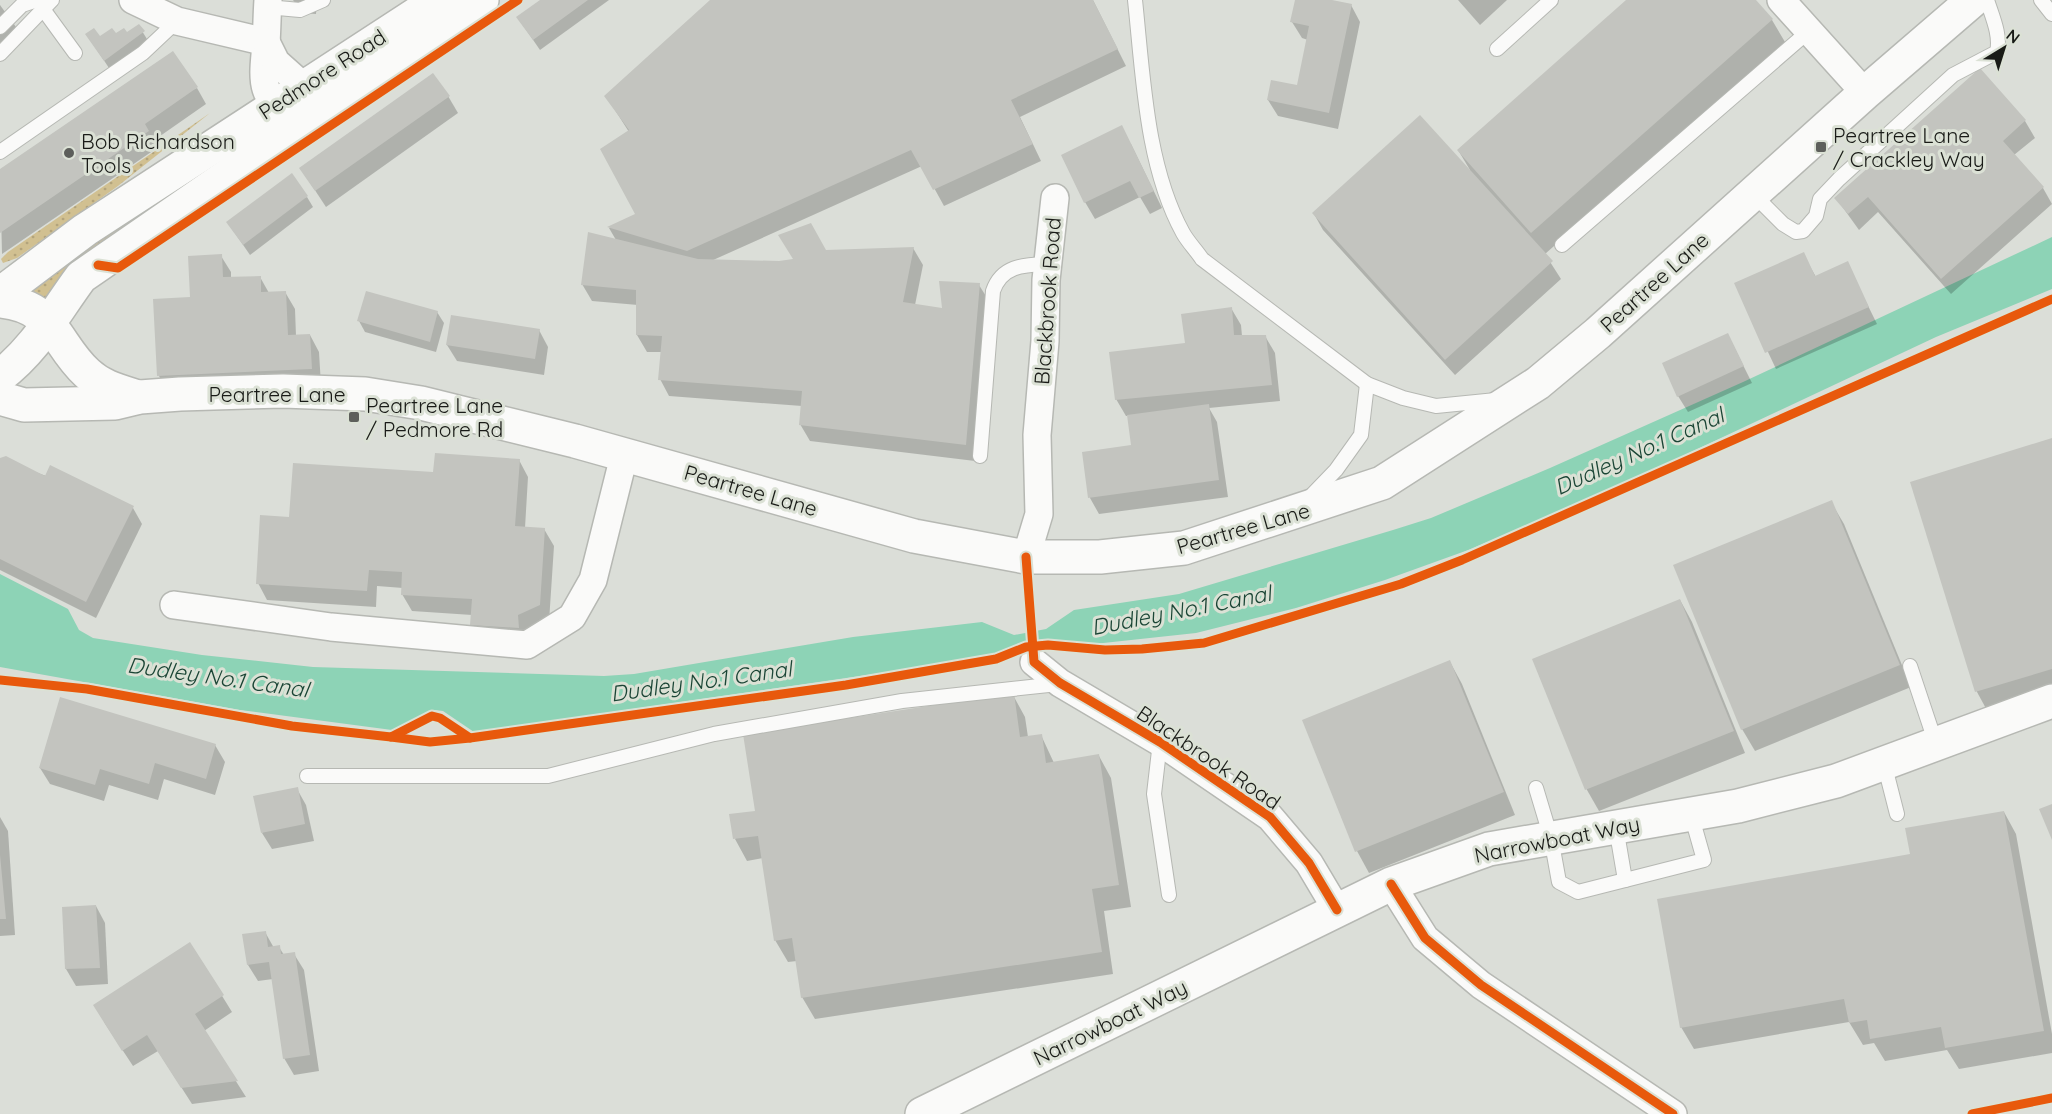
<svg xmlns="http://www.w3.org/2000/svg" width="2052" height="1114" viewBox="0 0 2052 1114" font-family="Quicksand,sans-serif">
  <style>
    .green { fill: url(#green-dots) }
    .water { fill: #8dd3b6 }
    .shadow { fill: #0003 }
    .building { fill: #c3c4bf }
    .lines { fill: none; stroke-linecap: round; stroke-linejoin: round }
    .service-casing { stroke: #b6b8b3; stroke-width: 16 }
    .minor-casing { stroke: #b6b8b3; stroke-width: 30 }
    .tertiary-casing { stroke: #b6b8b3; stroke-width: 36 }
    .trunk-casing { stroke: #b6b8b3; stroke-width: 36 }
    .service { stroke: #fafaf9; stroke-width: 14 }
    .minor { stroke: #fafaf9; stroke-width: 27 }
    .tertiary { stroke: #fafaf9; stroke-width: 33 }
    .trunk { stroke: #fafaf9; stroke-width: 33 }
    .cycleway-casing { stroke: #dbe1d5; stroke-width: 13 }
    .cycleway { stroke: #e8590c; stroke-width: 9 }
    .poi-dot { fill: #5d5f5b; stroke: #dbe1d5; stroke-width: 2 }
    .labels { text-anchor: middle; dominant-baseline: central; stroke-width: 6; stroke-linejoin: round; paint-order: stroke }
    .street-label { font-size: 21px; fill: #191b17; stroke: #dbe1d5 }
    .poi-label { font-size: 21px; fill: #191b17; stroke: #dbe1d5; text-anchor: start }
    .water-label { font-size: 22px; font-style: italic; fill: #1a4535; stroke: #dbe1d5 }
  </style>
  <defs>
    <pattern id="green-dots" width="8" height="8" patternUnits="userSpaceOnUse" patternTransform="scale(1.5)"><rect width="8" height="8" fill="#d1c091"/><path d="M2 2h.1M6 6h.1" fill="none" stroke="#b3a47c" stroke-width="1.8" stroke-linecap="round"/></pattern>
  </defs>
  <rect width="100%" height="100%" fill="#dbded8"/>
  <g class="green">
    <path d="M210,113L118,186L17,258L3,263L1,259L8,252Z"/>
    <path d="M282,116L46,306L28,293L41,278Z"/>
  </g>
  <path class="water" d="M2052,237V289L1936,337L1625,483L1471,549L1385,580L1296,608L1196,633L1094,644L1048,640L1012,647L984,658L474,732L443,711L435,710L392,730L240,710L0,667V574L68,609L79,630L93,638L202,655L313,667L604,676L634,674L853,637L982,622L1014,635L1046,629L1074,610L1179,594L1393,530L1431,518L1550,468L1743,382Z"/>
  <g class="shadow">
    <path d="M293,0H317L316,14L302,13Z"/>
    <path d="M543,0H609L540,50L518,18Z"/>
    <path d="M712,0H1093L1126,66L1020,117L1041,161L944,206L922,166L711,261L780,263L825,251L913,248L923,265L915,305L944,310L979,285L989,301L975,461L810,441L800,424L802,406L669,396L660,379L662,352H647L637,335L638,305L592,301L582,284L616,240L609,228L637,215L629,132L606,96Z"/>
    <path d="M1297,0H1324L1351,5L1360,22L1338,129L1278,116L1268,100L1298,87L1308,40L1302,38L1292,22Z"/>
    <path d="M1458,0H1507L1480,25Z"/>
    <path d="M1628,0H1754L1772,20L1785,42L1545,254L1561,279L1455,375L1323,230L1314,214L1470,170L1458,150Z"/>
    <path d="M0,5L16,27L0,43Z"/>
    <path d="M139,26L153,49L115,77L87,35L100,38L127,34Z"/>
    <path d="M1980,70L2025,121L2035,138L2014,155L2043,188L2052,204L1951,294L1878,212L1859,230L1836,198Z"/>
    <path d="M197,88L206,104L153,141L157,148L2,254L0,171Z"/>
    <path d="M448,96L458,113L326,207L301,169Z"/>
    <path d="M1131,144L1162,208L1150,214L1140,197L1095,219L1085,202Z"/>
    <path d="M307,197L313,207L250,255L228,223Z"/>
    <path d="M1803,254L1816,277L1847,263L1877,324L1776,369L1736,284Z"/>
    <path d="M221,256L231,272V278L260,277L269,293L285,292L295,309L296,336L310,335L319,352L321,385L168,392L159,376L192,298Z"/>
    <path d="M1231,308L1241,325L1242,336H1265L1275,353L1280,401L1209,408L1217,422L1228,497L1099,514L1090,498L1083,453L1132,446L1128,416H1126L1116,399Z"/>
    <path d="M437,312L444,323L436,352L365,332L359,321Z"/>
    <path d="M539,330L548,347L544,375L457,361L447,345Z"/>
    <path d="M1728,335L1752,383L1688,412L1678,396Z"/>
    <path d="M2052,440V695L1989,714L1977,692L1912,483Z"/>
    <path d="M0,459L133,508L142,524L96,618L0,570Z"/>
    <path d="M519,460L528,477L525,528L544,529L554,546L549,622L527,631L481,641L472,624V615L412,611L402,594L403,588L377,586L376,607L267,600L258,583L291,519L435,474Z"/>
    <path d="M1831,502L1844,524L1911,687L1755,751L1742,729Z"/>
    <path d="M1680,600L1692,622L1745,753L1599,811L1587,790L1534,659Z"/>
    <path d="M1450,662L1462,684L1515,815L1369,873L1357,851Z"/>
    <path d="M1013,695L1025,717L1028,737L1041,735L1054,763L1099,756L1111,778L1131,907L1104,911L1113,974L815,1019L802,997L797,961L788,962L775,940L763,858L747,861L735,839L757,812Z"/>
    <path d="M215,745L225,762L215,795L164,779L158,800L109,785L104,801L50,784L40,768Z"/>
    <path d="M297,789L306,805L314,841L272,849L262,833Z"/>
    <path d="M2004,812L2016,834L2052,1034V1053L1959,1069L1947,1050L1885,1061L1874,1043L1863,1045L1849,1022L1694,1049L1681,1027L1911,855Z"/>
    <path d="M0,817L8,831L15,935L0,936Z"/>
    <path d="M96,906L105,923L108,984L76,986L66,969Z"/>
    <path d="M265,932L274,948L279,947L284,955L294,954L304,970L319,1071L294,1075L284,1058L273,979L258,981L248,965Z"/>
    <path d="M190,944L232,1012L204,1031L246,1097L192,1104L158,1051L133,1066L104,1022Z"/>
  </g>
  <g class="building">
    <path d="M540,0H588L533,40L516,17Z"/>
    <path d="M710,0H1093L1118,49L1011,100L1033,144L933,190L911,150L687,251L607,227L635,214L600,149L629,130L604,96Z"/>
    <path d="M1295,0H1332L1352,4L1329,113L1267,100L1271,80L1297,85L1309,26L1290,22Z"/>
    <path d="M1626,0H1756L1773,19L1531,233L1457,150Z"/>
    <path d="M139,24L145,31L104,61L85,34L94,28L100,36L112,28L116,33L124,28L127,32Z"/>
    <path d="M173,51L198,87L145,124L149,131L0,233V169Z"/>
    <path d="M1980,68L2026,120L2003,141L2044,187L1941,279L1868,197L1848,214L1834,198Z"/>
    <path d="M433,73L450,96L315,191L299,168Z"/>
    <path d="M1420,115L1553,261L1445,360L1312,213Z"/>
    <path d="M1122,125L1154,191L1139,198L1130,181L1084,203L1061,155Z"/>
    <path d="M292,173L308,196L243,245L226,222Z"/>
    <path d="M811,223L826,250L914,247L903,302L942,308L939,281L980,283L966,445L799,425L802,391L658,380L662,336L636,335V290L581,285L588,232L698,259L779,261L793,259L778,235Z"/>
    <path d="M1804,252L1815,276L1848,261L1869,307L1765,353L1734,283Z"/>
    <path d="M222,254L223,277L261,276V292L286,291L288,335L310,334L312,369L157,376L153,299L190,297L188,256Z"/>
    <path d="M366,291L438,311L430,342L357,321Z"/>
    <path d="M1232,307L1234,335H1266L1272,385L1115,400L1109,352L1185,343L1181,314Z"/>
    <path d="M451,315L540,329L535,359L446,345Z"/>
    <path d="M1728,333L1744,366L1677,397L1662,363Z"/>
    <path d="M1209,404L1219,480L1088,498L1082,452L1131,445L1127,415Z"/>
    <path d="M2052,438V669L1975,692L1910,482Z"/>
    <path d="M435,453L520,459L515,526L545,528L540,605L518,615L519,628L470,625L472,599L401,595L402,572L369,570L367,591L256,584L260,515L289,517L293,463L433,472Z"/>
    <path d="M6,456L45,476L50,465L134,506L86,602L0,559V458Z"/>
    <path d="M1832,500L1900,665L1741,730L1673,565Z"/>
    <path d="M1680,599L1734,731L1585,790L1532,659Z"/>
    <path d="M1450,660L1504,792L1355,852L1302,720Z"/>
    <path d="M1014,693L1020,737L1042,734L1046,763L1099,754L1119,885L1092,889L1102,952L801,998L792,938L774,941L758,836L733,839L729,814L755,811L743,734Z"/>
    <path d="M60,697L216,744L206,779L155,763L149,784L100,769L95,785L39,768Z"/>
    <path d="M298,787L305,824L261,833L253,796Z"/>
    <path d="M2052,804V840L2039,809Z"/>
    <path d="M2004,811L2044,1031L1945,1048L1941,1027L1870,1039L1867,1020L1849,1023L1844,999L1680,1028L1657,899L1910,854L1905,828Z"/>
    <path d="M0,855L6,919H0Z"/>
    <path d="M96,905L100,968L65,969L62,907Z"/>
    <path d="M266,931L268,947L280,945L281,954L295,952L310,1055L283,1059L269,962L247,965L242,934Z"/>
    <path d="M190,942L224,995L195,1014L238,1081L181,1088L147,1035L122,1051L93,1005Z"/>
  </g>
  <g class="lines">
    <g class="service-casing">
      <g id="service">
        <path d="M1135,0C1143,75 1146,166 1183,233C1188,242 1196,250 1202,259L1367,384L1403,398L1436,406L1496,400"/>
        <path d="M2041,0L2052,14"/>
        <path d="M267,7L300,10L323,0"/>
        <path d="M43,9L75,53"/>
        <path d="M0,27L22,5L37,0"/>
        <path d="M1497,49L1551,0"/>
        <path d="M0,54L52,0"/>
        <path d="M0,152L143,53L177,21"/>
        <path d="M1753,194L1783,224L1796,232L1803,231L1816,216L1820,199L1839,179L1953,75L1997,52C2001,35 1992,16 1987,0"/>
        <path d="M1562,245L1809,31"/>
        <path d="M980,456L993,291C1002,265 1024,265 1048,264"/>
        <path d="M1309,498L1336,470L1361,435L1367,384"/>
        <path d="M1910,666L1936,744"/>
        <path d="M1160,742L1154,794L1169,895"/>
        <path d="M1884,763L1897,814"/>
        <path d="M307,776H548L714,734L902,701L1058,684"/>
        <path d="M1536,788L1551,838L1559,882L1578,892L1704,860L1691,814"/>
        <path d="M1616,827L1625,880"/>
      </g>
    </g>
    <g class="minor-casing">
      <g id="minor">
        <path d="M133,0L177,21L266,42"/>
        <path d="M268,0C267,14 267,28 266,43C264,72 256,103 294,111"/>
        <path d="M1781,0L1865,93"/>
        <path d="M266,42L276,62L304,87L311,106"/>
        <path d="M1026,557L1039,514L1037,435L1045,341L1046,280L1055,198"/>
        <path d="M174,605L331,627L527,645L572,617L593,580L624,456"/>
        <path d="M1034,662L1060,683L1160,742L1270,817L1309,863L1337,910"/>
        <path d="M1391,884L1425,938L1481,985L1673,1114"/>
      </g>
    </g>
    <g class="tertiary-casing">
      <g id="tertiary">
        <path d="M0,301C55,306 55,344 87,373C102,387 119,391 138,397"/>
        <path d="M0,398L24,405L115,403L140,397L180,394L283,391L365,394L421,403L575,441L914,536L1026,557H1100L1184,548L1382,483L1538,383L1598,333L1865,93L1973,0"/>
        <path d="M922,1114L1391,884L1489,849L1738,806L1836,781L2052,701"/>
      </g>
    </g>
    <g class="trunk-casing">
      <g id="trunk">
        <path d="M0,294L85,230L438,0"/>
        <path d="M0,376C36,349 55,312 81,277L482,0"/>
      </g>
    </g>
    <use href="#service" class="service"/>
    <use href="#minor" class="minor"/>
    <use href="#tertiary" class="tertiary"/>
    <use href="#trunk" class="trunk"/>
    <g class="cycleway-casing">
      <g id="cycleway">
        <path d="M98,265L118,268L518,0"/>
        <path d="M1026,557L1034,662L1060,683L1160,742L1270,817L1309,863L1337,910"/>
        <path d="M0,680L87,689L292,726L391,737L432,716L440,718L470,738L846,685L996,659L1026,647L1048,645L1105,650L1142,649L1204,643L1401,584L1462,560L2052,299"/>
        <path d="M391,737L430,742L470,738"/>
        <path d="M1391,884L1425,938L1481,985L1673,1114"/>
        <path d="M1972,1114L2052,1098"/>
      </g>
    </g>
    <use href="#cycleway" class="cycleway"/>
  </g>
  <g class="poi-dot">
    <rect x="1815" y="141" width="12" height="12" rx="3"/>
    <circle cx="69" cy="153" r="6"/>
    <rect x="348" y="411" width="12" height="12" rx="3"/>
  </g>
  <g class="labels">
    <g class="street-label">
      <text transform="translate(322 74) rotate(-33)">Pedmore Road</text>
      <text transform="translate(1654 282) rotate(-42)">Peartree Lane</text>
      <text transform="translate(1047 301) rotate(-86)">Blackbrook Road</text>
      <text x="277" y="394">Peartree Lane</text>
      <text transform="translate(751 490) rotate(16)">Peartree Lane</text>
      <text transform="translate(1243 528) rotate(-16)">Peartree Lane</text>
      <text transform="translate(1209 757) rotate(34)">Blackbrook Road</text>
      <text transform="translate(1557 839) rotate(-11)">Narrowboat Way</text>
      <text transform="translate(1110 1022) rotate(-26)">Narrowboat Way</text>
    </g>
    <g class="poi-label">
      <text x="1833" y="135">Peartree Lane<tspan x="1833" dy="24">/ Crackley Way</tspan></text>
      <text x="81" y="141">Bob Richardson<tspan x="81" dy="24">Tools</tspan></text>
      <text x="366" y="405">Peartree Lane<tspan x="366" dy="24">/ Pedmore Rd</tspan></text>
    </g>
    <g class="water-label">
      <text transform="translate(1639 451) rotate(-24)">Dudley No.1 Canal</text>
      <text transform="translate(1181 610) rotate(-11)">Dudley No.1 Canal</text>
      <text transform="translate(218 677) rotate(8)">Dudley No.1 Canal</text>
      <text transform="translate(701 681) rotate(-8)">Dudley No.1 Canal</text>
    </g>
  </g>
  <g transform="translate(2004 48) rotate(38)" stroke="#dbe1d5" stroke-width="4.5" paint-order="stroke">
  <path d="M0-4.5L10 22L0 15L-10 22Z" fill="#191b17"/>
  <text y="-9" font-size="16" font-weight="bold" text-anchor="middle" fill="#191b17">N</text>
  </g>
</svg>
